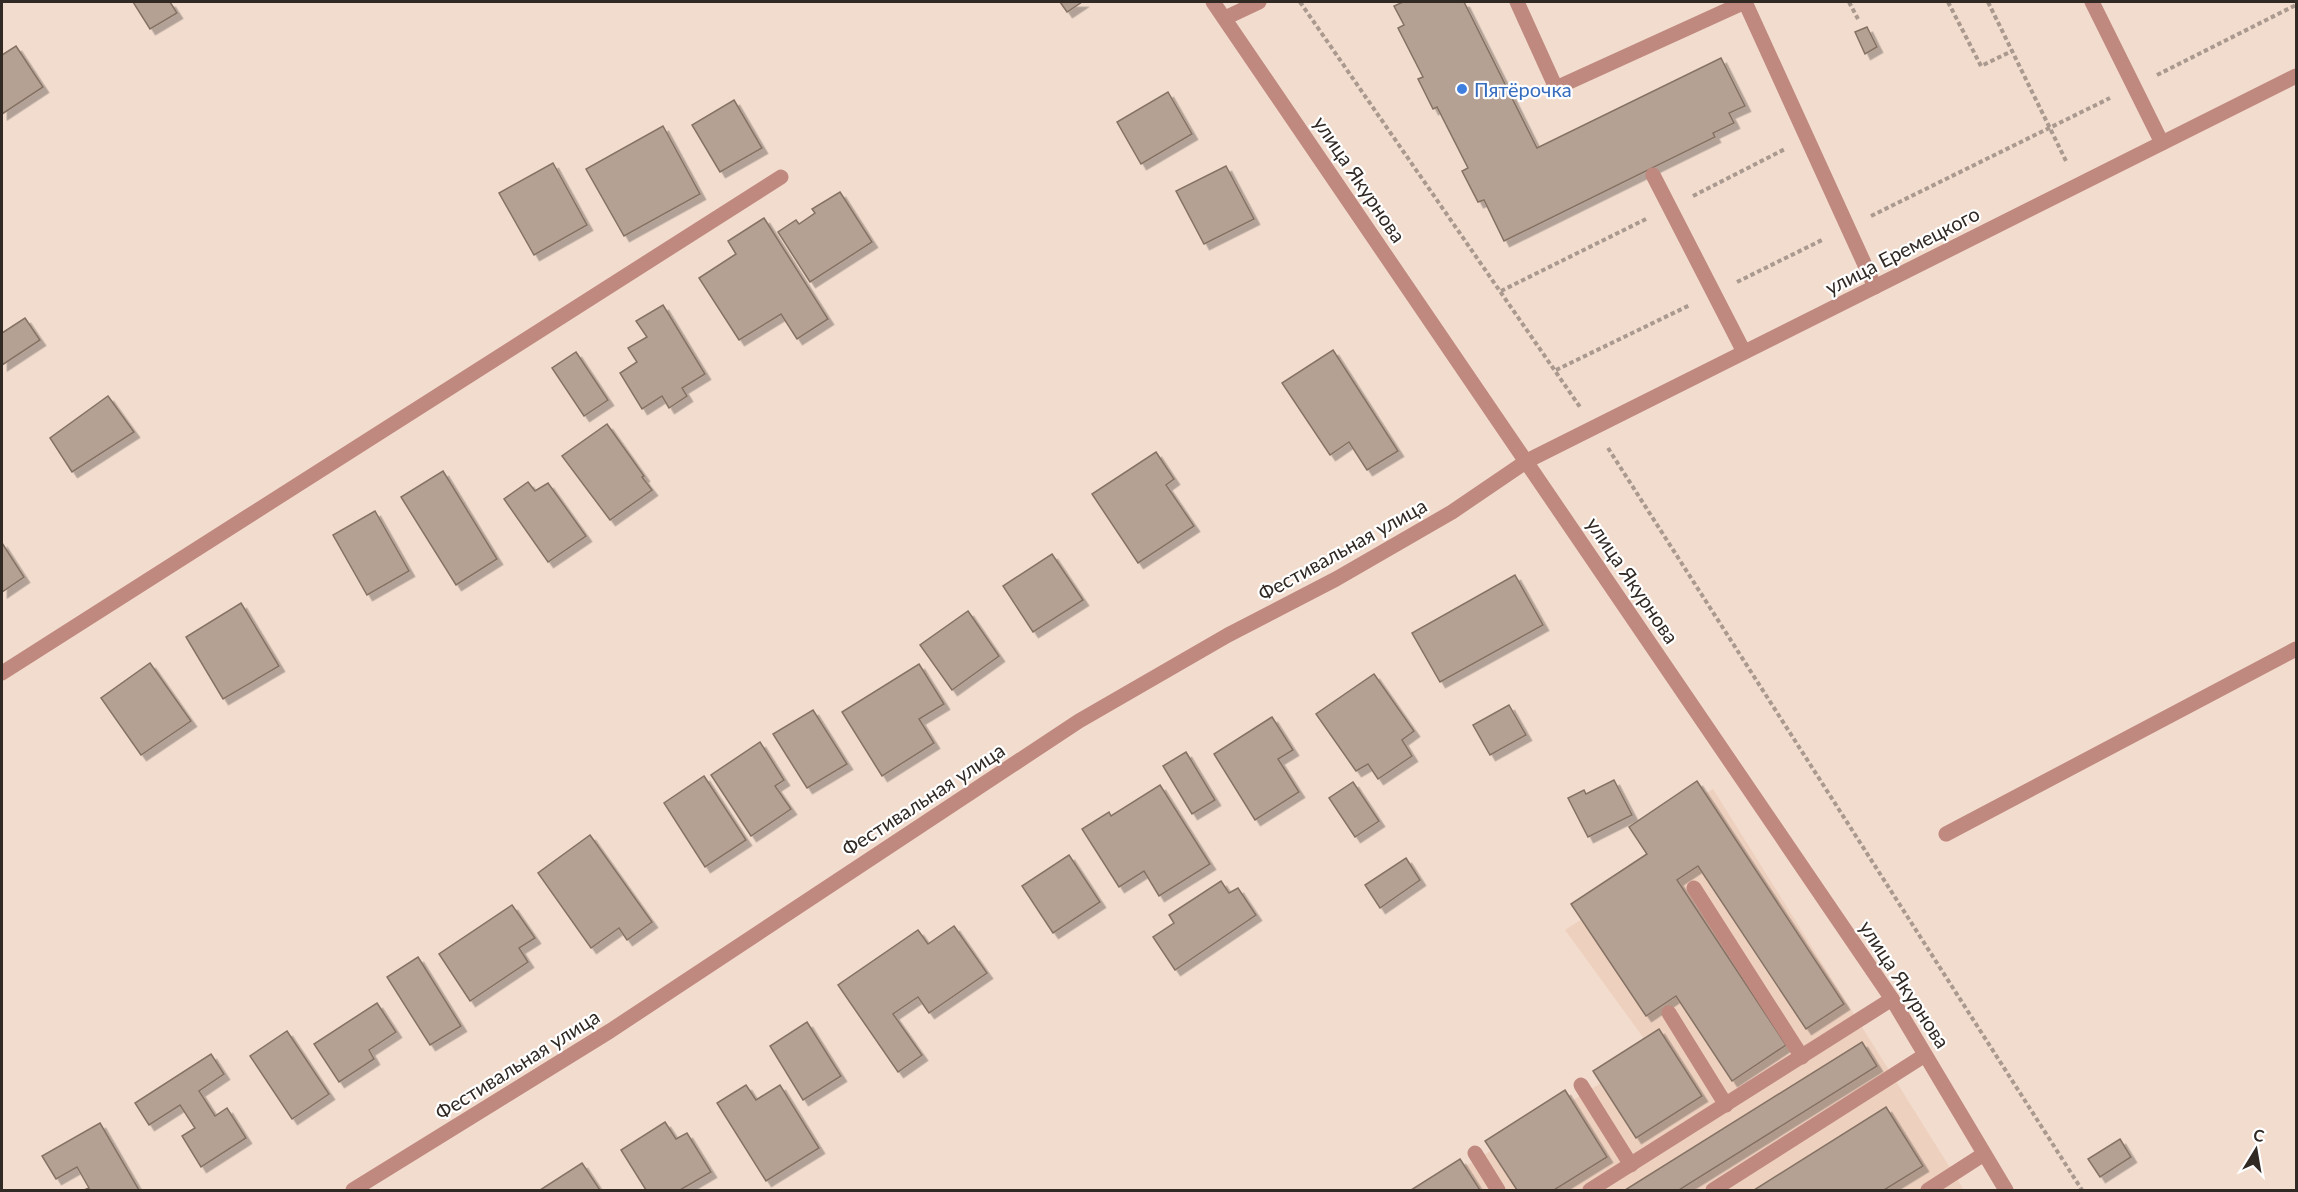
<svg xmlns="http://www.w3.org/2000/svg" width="2298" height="1192" viewBox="0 0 2298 1192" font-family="Lato,sans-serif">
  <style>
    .built { fill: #eed0be }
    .building { fill: #b5a193; stroke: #857264; stroke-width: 1.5; filter: url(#shadow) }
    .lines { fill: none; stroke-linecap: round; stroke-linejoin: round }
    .path { stroke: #aa998f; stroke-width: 4; stroke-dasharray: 4.5 3; stroke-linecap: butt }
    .service { stroke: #c0897f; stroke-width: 15 }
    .minor { stroke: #c0897f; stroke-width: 15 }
    .shop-dot { fill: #3f7fe0; stroke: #fff; stroke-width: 2 }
    .labels { text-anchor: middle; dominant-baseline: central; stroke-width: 4.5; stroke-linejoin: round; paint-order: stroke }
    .shop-label { font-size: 20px; fill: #366cbe; stroke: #fff; text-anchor: start }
    .street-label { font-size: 20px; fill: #312924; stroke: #fff }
  </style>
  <defs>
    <filter id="shadow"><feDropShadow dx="5.5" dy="5.5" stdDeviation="0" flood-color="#0004"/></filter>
  </defs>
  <rect width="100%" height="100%" fill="#f2dcce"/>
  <path class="built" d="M1713,789L1964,1190H1427L1653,1051L1565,930L1666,865L1642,832Z"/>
  <g class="building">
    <path d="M133,2H170L177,13L150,29Z"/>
    <path d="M1060,2H1082L1067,12Z"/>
    <path d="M1403,2H1464L1537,148L1721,58L1745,106L1729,113L1734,123L1713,133L1715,137L1504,241L1484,200L1478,202L1462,171L1468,168L1437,107L1433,109L1418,79L1423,77L1398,28L1404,25L1394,6Z"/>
    <path d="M1867,27L1877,47L1865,54L1855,32Z"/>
    <path d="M16,46L43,87L2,114V55Z"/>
    <path d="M1168,92L1192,134L1141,164L1117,122Z"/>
    <path d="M734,100L762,148L720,172L692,125Z"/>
    <path d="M663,126L700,194L624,236L586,169Z"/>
    <path d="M553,163L587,225L534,255L499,193Z"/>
    <path d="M1226,166L1254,219L1204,244L1176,191Z"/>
    <path d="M840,192L872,242L810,282L778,232L796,220L799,224L815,213L812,209Z"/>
    <path d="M764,218L828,319L797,339L781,314L739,340L699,278L736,254L728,241Z"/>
    <path d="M663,305L705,374L682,388L687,396L669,408L662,396L642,409L620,373L637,362L628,348L647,337L636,321Z"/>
    <path d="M25,318L40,340L2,365V333Z"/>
    <path d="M1333,350L1398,451L1367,470L1349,442L1330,455L1282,383Z"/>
    <path d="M576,352L608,400L584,416L552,368Z"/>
    <path d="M108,396L134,432L72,472L50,438Z"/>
    <path d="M607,424L644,476L642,477L652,490L610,520L562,456Z"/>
    <path d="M1156,452L1174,479L1166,485L1194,526L1138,563L1092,494Z"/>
    <path d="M443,471L497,559L456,585L401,497Z"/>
    <path d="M528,482L535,491L548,483L586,536L548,562L504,499Z"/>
    <path d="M375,511L409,571L367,595L333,535Z"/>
    <path d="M2,543L24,577L2,592Z"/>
    <path d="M1052,554L1083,600L1033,632L1003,586Z"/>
    <path d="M1515,575L1543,625L1440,682L1412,633Z"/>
    <path d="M241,603L279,666L223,699L186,637Z"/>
    <path d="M968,611L999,656L952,690L920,645Z"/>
    <path d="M150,663L191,721L141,755L101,698Z"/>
    <path d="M919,664L944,704L919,719L934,743L882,776L842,712Z"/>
    <path d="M1374,674L1414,731L1402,740L1412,756L1378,779L1368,764L1356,771L1316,714Z"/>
    <path d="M1509,705L1526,735L1490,755L1473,725Z"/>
    <path d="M813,710L847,764L807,788L773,734Z"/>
    <path d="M1272,717L1293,750L1278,759L1299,792L1255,820L1214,754Z"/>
    <path d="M760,742L784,780L775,786L791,809L751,836L711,775Z"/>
    <path d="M1186,752L1215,800L1192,814L1163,766Z"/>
    <path d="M704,776L746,840L705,867L664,803Z"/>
    <path d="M1614,780L1632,815L1588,837L1568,798L1584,790L1586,794Z"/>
    <path d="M1697,781L1844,1004L1806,1029L1698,866L1677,880L1786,1045L1732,1081L1676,996L1646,1016L1571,904L1647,854L1629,827Z"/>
    <path d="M1353,782L1379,821L1355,837L1329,798Z"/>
    <path d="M1160,785L1210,864L1159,896L1144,871L1119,887L1082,829L1109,812L1111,816Z"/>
    <path d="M590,835L652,922L627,940L619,928L591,948L538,873Z"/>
    <path d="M1069,855L1100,902L1053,933L1022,886Z"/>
    <path d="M1406,858L1420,880L1380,908L1365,885Z"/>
    <path d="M1221,881L1229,893L1238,888L1256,915L1175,970L1153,937L1174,923L1169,915Z"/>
    <path d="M512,905L535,938L519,948L528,962L470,1001L439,954Z"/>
    <path d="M954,926L987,973L929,1013L918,997L893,1014L922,1055L898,1072L838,985L918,930L928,944Z"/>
    <path d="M418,957L461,1026L430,1045L387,977Z"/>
    <path d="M377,1003L396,1032L369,1050L374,1059L339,1082L314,1044Z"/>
    <path d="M807,1022L841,1076L803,1100L770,1046Z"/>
    <path d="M1659,1029L1702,1096L1636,1138L1593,1071Z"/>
    <path d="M287,1031L329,1094L292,1119L250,1056Z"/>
    <path d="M1862,1042L1877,1066L1679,1190H1625Z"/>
    <path d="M211,1054L224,1074L199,1091L215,1116L227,1108L246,1138L201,1167L182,1136L195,1128L180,1105L149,1125L135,1103Z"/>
    <path d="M746,1085L756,1100L780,1085L819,1148L766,1181L717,1103Z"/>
    <path d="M1565,1090L1607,1157L1554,1190H1517L1485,1141Z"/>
    <path d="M1886,1107L1923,1166L1884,1190H1754Z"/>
    <path d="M665,1122L676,1139L687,1133L711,1172L680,1190H646L621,1150Z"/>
    <path d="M100,1123L139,1190H84L89,1188L77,1167L56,1179L42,1156Z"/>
    <path d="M2120,1139L2131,1157L2100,1177L2088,1159Z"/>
    <path d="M1460,1159L1480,1190H1411Z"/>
    <path d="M582,1163L600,1190H540Z"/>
  </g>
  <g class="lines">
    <g class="path">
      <path d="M1300,2L1580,407"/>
      <path d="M1849,2L1858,19"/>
      <path d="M1948,2L1981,66L2012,51"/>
      <path d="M1988,2L2067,163"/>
      <path d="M2157,75L2296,5"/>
      <path d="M1693,196L1785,149"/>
      <path d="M1871,216L2110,98"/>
      <path d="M1737,282L1824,239"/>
      <path d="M1501,291L1646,219"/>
      <path d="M1556,370L1690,305"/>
      <path d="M1608,448L2082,1190"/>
    </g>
    <g class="service">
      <path d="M1517,2L1556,88L1745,2"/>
      <path d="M1745,2L1875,287"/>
      <path d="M2092,2L2162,143"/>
      <path d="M1225,18L1259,2"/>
      <path d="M1653,175L1744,352"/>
      <path d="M2,673L781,177"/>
      <path d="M1946,834L2296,649"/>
      <path d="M1694,888L1802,1057"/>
      <path d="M1669,1013L1726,1105"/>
      <path d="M1581,1085L1631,1165"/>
      <path d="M1475,1153L1498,1190"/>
      <path d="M1590,1190L1892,999"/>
      <path d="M1713,1190L1925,1055"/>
      <path d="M1928,1190L1984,1154"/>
    </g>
    <g class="minor">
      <path d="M1213,2L1892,999L2006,1190"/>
      <path d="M353,1190L610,1031L1079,721L1228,635L1336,579L1452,512L1527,461L2296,76"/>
    </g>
  </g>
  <circle class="shop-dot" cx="1462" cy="89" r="6"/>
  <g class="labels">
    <g class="shop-label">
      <text x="1474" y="89">Пятёрочка</text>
    </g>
    <g class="street-label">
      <text transform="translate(1360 179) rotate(56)">улица Якурнова</text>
      <text transform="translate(1902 250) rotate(-27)">улица Еремецкого</text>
      <text transform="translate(1342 549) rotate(-29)">Фестивальная улица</text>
      <text transform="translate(1633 580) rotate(56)">улица Якурнова</text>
      <text transform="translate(923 799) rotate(-33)">Фестивальная улица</text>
      <text transform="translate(1905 984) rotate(57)">улица Якурнова</text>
      <text transform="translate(517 1064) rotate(-32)">Фестивальная улица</text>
    </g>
  </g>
  <rect width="2298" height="1192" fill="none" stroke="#312924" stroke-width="6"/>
  <g transform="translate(2256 1150) rotate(11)" stroke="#ffffff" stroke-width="4.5" paint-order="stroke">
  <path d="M0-4.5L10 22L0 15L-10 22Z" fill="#312924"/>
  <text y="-9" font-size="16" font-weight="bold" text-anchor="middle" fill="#312924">С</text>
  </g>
</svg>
